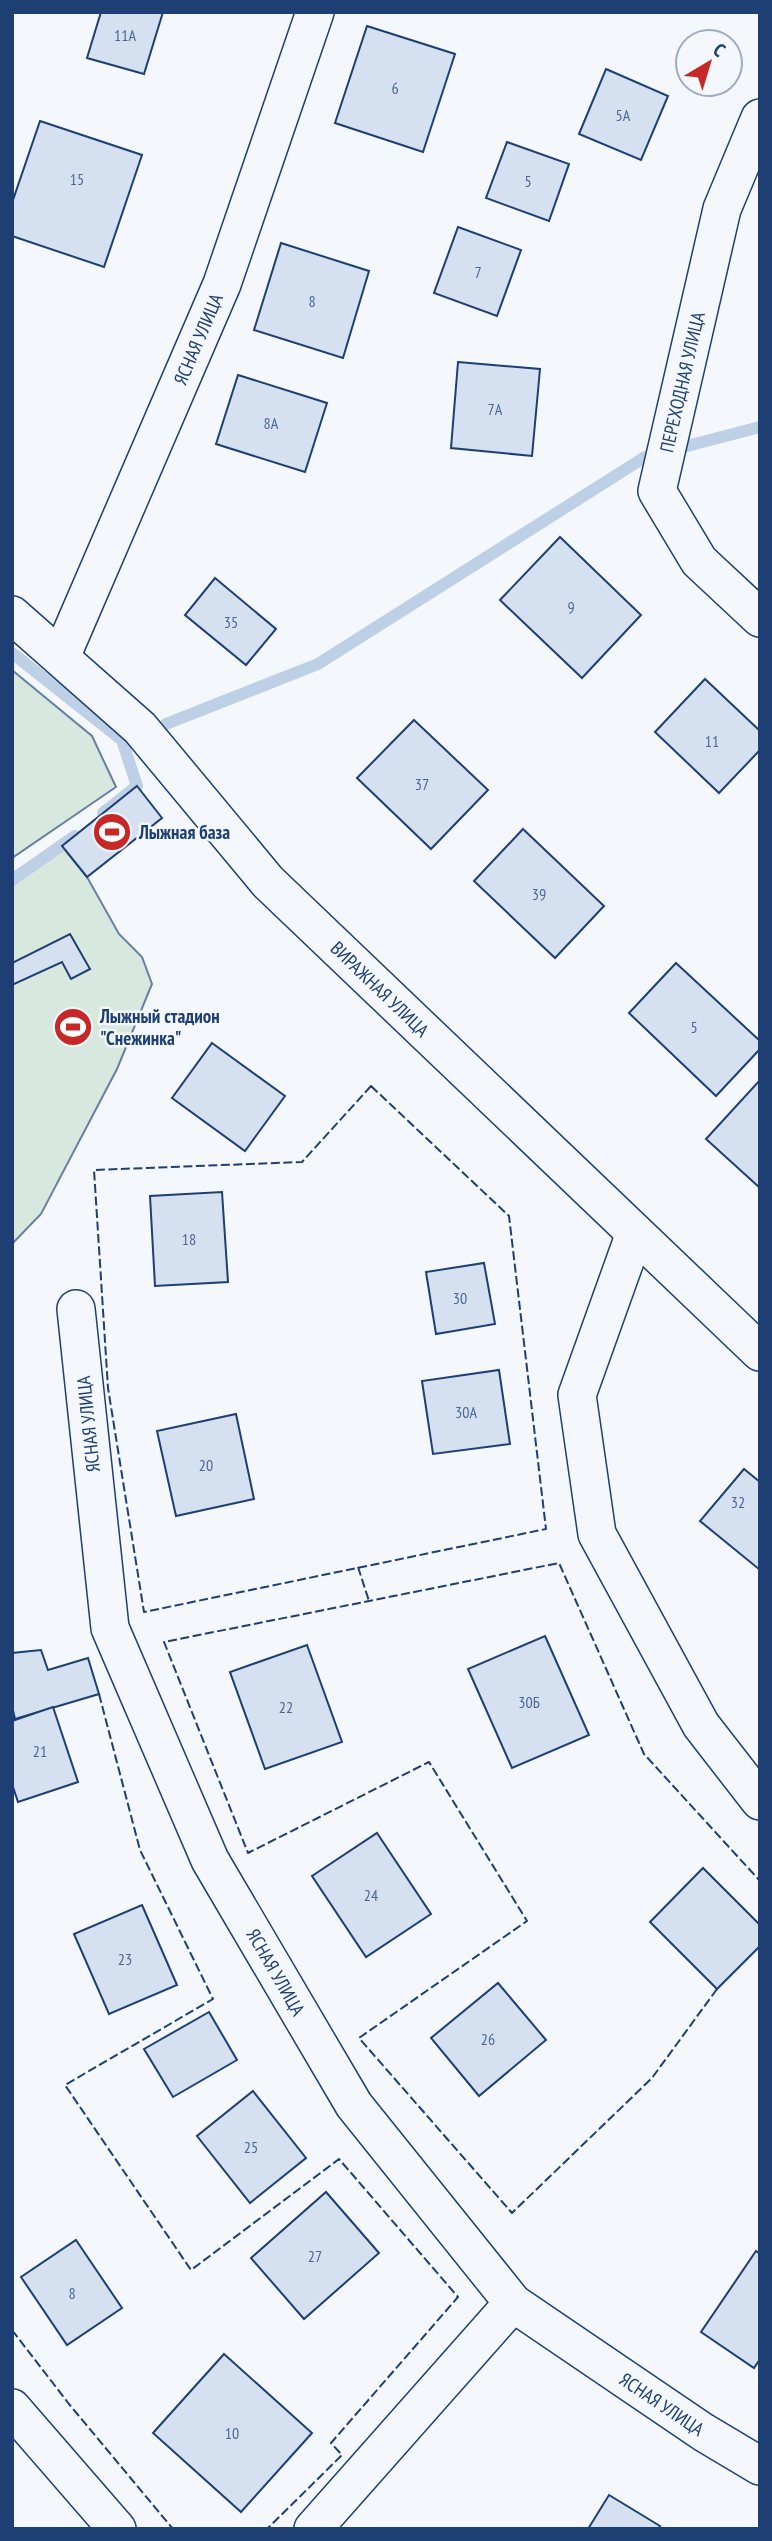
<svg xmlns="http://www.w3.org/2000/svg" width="772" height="2541" viewBox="0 0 772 2541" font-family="'PT Sans Narrow',sans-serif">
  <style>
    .green { fill: #d7e8df; stroke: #687fa3; stroke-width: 2 }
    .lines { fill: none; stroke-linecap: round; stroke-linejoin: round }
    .stream { stroke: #bed0e5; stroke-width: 12 }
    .building { fill: #d5e0f0; stroke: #1d3f73; stroke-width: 2 }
    .street-casing { stroke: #1d3f73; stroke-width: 40 }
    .street { stroke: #f4f7fb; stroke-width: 37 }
    .fence { stroke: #1d3f73; stroke-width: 2; stroke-dasharray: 9 3.5; stroke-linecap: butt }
    .labels { text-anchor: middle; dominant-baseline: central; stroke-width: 5; stroke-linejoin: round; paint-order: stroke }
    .number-label { font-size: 16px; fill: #4b6792 }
    .street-label { font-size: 19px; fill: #1d3f73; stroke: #f4f7fb }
    .poi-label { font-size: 19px; font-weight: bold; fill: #1d3f73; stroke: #f4f7fb; text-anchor: start }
  </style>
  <rect width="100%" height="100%" fill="#f4f7fb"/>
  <g class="green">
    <path d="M12,670L92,736L116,787L12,858Z"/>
    <path d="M62,846L87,877L119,934L142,957L152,984L117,1069L41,1214L12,1244V880Z"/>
  </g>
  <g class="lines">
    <g class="stream">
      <path d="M12,653L122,740L137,786L103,813"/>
      <path d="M166,724L318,664L645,457L760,427"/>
      <path d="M12,880L75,836"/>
    </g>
  </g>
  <g class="building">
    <path d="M101,12H163L144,74L87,58Z"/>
    <path d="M367,26L455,54L423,152L335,123Z"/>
    <path d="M606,69L668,96L641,160L579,134Z"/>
    <path d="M40,121L142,155L104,267L12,236V203Z"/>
    <path d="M507,142L569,164L549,221L486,198Z"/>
    <path d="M458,227L521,250L497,316L434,293Z"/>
    <path d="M281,243L369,271L343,358L254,330Z"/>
    <path d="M458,362L540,369L532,456L451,448Z"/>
    <path d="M238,375L327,403L305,472L216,444Z"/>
    <path d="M560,537L641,615L582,678L500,600Z"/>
    <path d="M215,578L276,629L246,665L185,615Z"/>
    <path d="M705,679L760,731V750L719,793L655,732Z"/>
    <path d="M414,720L488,790L431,849L357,778Z"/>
    <path d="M137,786L162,818L87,877L62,846Z"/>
    <path d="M523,829L604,906L555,958L474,881Z"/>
    <path d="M70,934L90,969L71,979L62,962L12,985V963Z"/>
    <path d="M676,963L760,1041V1049L716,1096L629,1013Z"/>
    <path d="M212,1043L285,1096L245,1151L172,1098Z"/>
    <path d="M760,1080V1188L706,1139Z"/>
    <path d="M222,1192L228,1282L155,1286L150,1196Z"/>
    <path d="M484,1263L495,1324L436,1334L426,1272Z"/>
    <path d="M499,1370L510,1444L433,1454L422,1381Z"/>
    <path d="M236,1414L254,1499L176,1516L157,1431Z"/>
    <path d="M744,1469L760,1482V1570L700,1521Z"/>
    <path d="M545,1636L589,1735L512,1768L468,1669Z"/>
    <path d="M307,1645L342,1742L265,1769L230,1672Z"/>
    <path d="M41,1650L48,1670L88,1658L99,1694L15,1719L12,1706V1653Z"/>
    <path d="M53,1707L78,1782L18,1802L12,1784V1721Z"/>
    <path d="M377,1833L431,1914L366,1957L312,1876Z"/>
    <path d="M703,1868L760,1925V1946L717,1989L650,1922Z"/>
    <path d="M142,1905L177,1985L109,2014L74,1934Z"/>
    <path d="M498,1983L546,2040L479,2096L431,2038Z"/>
    <path d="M209,2012L237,2060L173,2097L144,2049Z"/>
    <path d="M253,2091L306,2158L250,2203L197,2136Z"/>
    <path d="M326,2192L379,2253L304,2319L251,2258Z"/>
    <path d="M76,2240L122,2308L67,2345L21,2277Z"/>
    <path d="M756,2251L760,2254V2359L754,2368L701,2332Z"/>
    <path d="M224,2354L312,2433L241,2512L153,2433Z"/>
    <path d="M609,2495L660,2526L658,2529H588Z"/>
  </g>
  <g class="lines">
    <g class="street-casing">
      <g id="street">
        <path d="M760,118L722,209L657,491L699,561L760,618"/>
        <path d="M12,615L140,728L268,882L760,1352"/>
        <path d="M61,657L222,284L315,12"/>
        <path d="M635,1233L577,1395L597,1534L701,1725L760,1801"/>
        <path d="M76,1309L110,1628L210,1860L354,2105L513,2303L703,2432L760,2466"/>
        <path d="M12,2408L117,2529"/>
        <path d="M313,2529L513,2303"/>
      </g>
    </g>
    <use href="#street" class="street"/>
    <g class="fence">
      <path d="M371,1086L509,1216L546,1529L144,1612L108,1388L94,1170L302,1162Z"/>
      <path d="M358,1567L369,1601"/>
      <path d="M99,1694L140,1850L213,1999L65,2085L191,2270L339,2159L458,2297L331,2443L342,2455L267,2529"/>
      <path d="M717,1989L652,2078L512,2213L359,2038L527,1921L429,1762L248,1853L164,1642L559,1563L644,1754L760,1881"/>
      <path d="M12,2330L69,2404L173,2529"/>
    </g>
  </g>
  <defs>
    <g id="stadium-disc" transform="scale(2.0125)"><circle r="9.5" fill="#c62828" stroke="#f4f7fb"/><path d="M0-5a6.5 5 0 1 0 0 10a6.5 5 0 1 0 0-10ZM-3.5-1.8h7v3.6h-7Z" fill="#fff"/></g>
  </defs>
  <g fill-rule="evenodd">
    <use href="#stadium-disc" x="112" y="832"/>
    <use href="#stadium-disc" x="73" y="1027"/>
  </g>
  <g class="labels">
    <g class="number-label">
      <text x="125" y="35">11А</text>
      <text x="395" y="88">6</text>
      <text x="623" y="115">5А</text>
      <text x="77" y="179">15</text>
      <text x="528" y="181">5</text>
      <text x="478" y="272">7</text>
      <text x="312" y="301">8</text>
      <text x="495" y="409">7А</text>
      <text x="271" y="423">8А</text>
      <text x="571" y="607">9</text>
      <text x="231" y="622">35</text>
      <text x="712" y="741">11</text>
      <text x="422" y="784">37</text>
      <text x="539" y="894">39</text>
      <text x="694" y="1027">5</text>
      <text x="189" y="1239">18</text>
      <text x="460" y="1298">30</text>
      <text x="466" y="1412">30А</text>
      <text x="206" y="1465">20</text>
      <text x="738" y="1502">32</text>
      <text x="529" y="1702">30Б</text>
      <text x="286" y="1707">22</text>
      <text x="40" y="1751">21</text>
      <text x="371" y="1895">24</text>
      <text x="125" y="1959">23</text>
      <text x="488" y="2039">26</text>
      <text x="251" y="2147">25</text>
      <text x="315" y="2256">27</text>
      <text x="72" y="2293">8</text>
      <text x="232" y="2433">10</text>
    </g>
    <g class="street-label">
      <text transform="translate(198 339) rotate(-67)">ЯСНАЯ УЛИЦА</text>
      <text transform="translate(682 382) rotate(-77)">ПЕРЕХОДНАЯ УЛИЦА</text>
      <text transform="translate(380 989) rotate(44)">ВИРАЖНАЯ УЛИЦА</text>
      <text transform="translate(88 1424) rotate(-96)">ЯСНАЯ УЛИЦА</text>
      <text transform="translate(276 1972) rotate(60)">ЯСНАЯ УЛИЦА</text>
      <text transform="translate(662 2404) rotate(34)">ЯСНАЯ УЛИЦА</text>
    </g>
    <g class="poi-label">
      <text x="139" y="832">Лыжная база</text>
      <text x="100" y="1016">Лыжный стадион<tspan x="100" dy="22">"Снежинка"</tspan></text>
    </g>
  </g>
  <rect width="772" height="2541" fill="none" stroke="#1d3f73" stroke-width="28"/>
  <g transform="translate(709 63) rotate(38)"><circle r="33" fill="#f4f7fb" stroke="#9eadc5" stroke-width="2"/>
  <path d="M0-5L12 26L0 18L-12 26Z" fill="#c62828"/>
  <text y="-10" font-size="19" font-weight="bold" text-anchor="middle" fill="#1d3f73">С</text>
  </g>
</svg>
